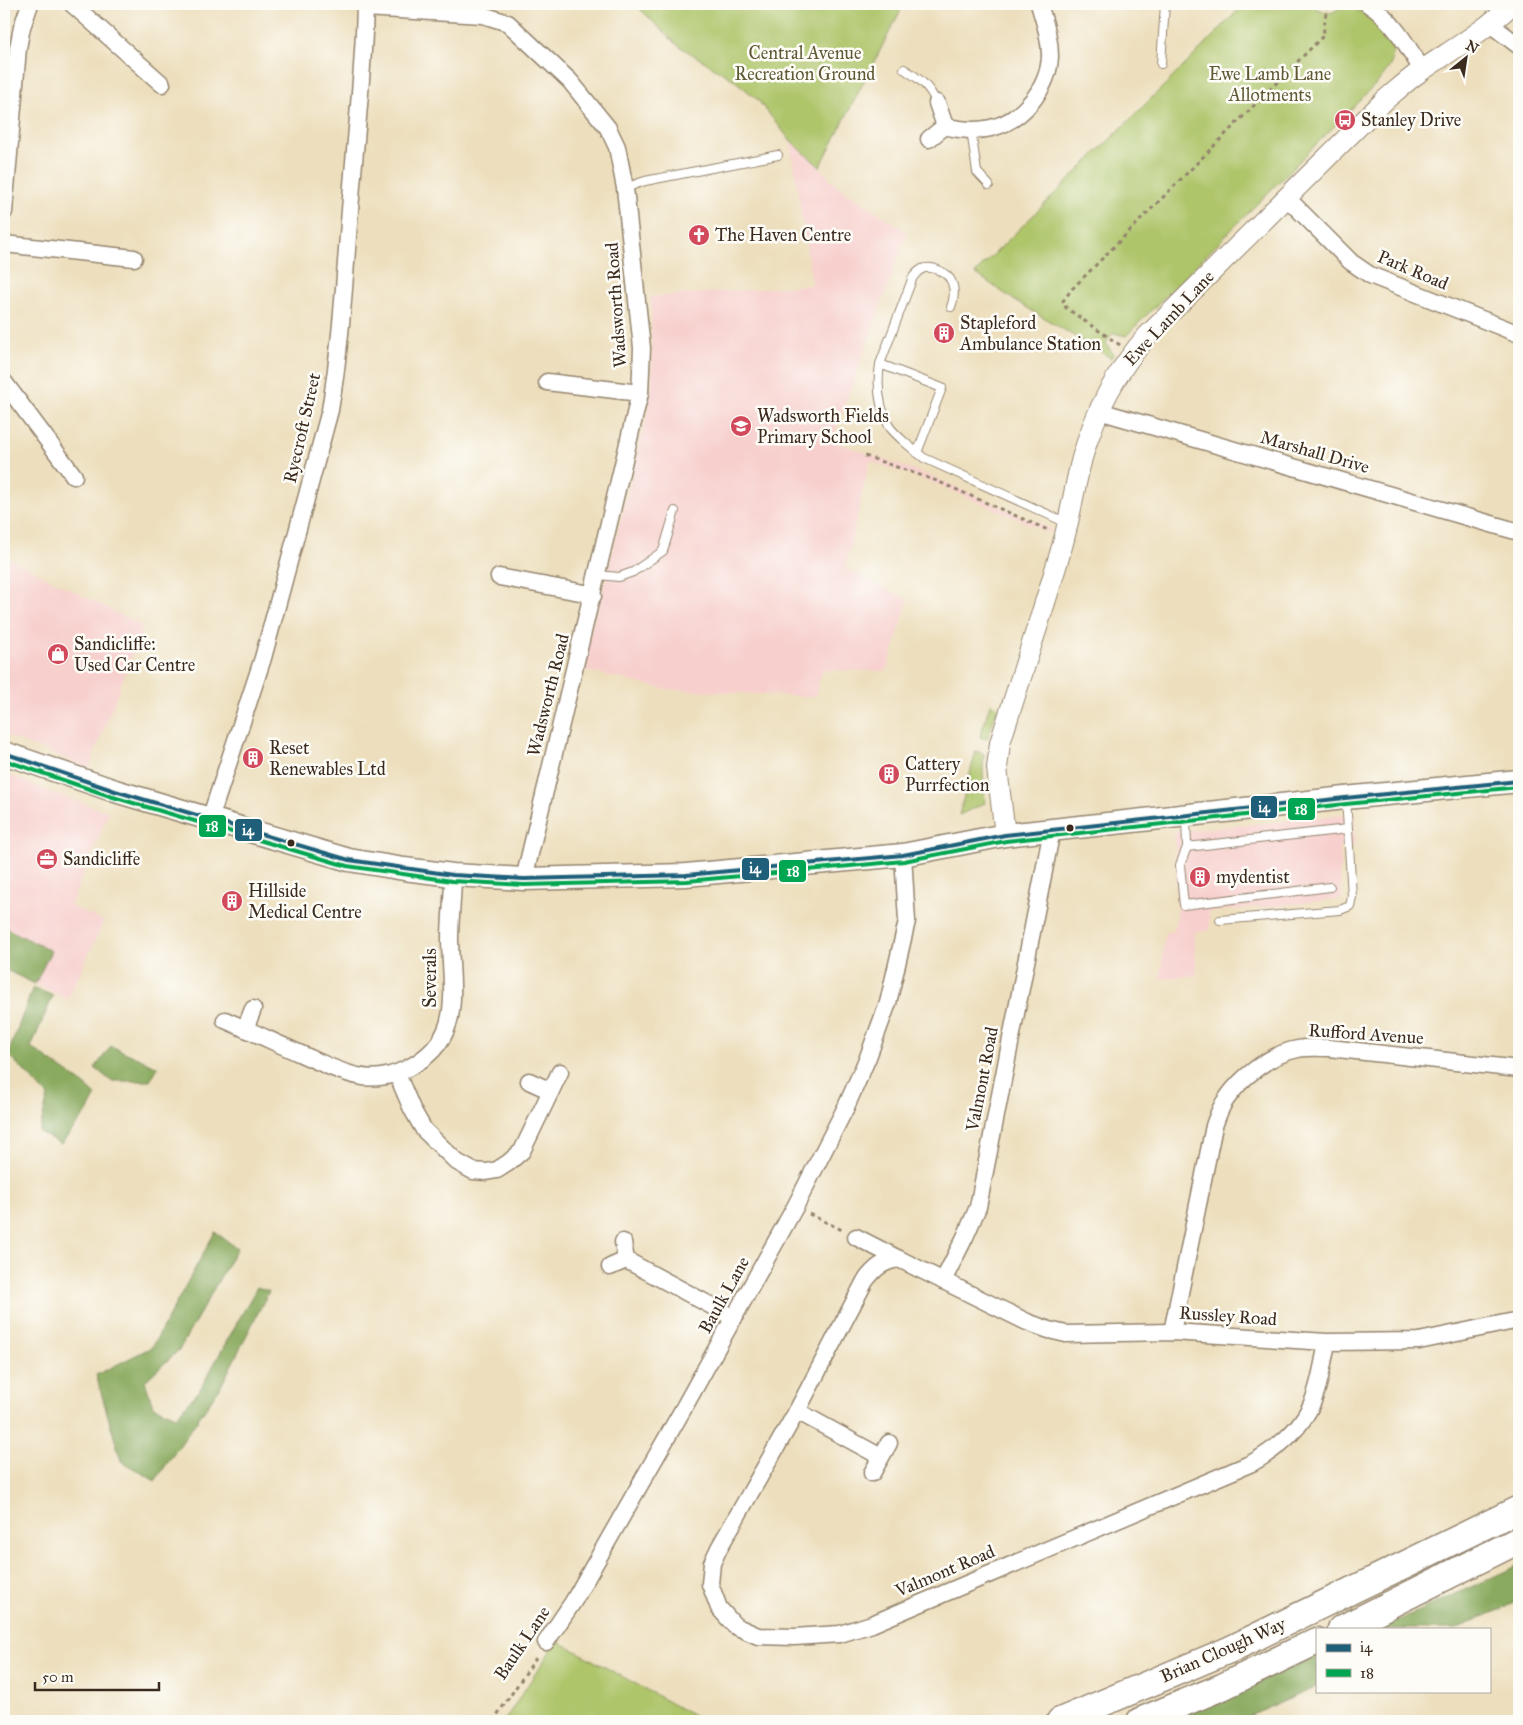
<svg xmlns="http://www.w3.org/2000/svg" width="1523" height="1725" viewBox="0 0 1523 1725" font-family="'IM FELL Great Primer',serif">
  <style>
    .built { fill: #f7d0ce }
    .green { fill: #aec56a; stroke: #747844 }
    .forest { fill: #8aaa5e; stroke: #626a3e }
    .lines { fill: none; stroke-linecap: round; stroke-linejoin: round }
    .service-casing { stroke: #94846e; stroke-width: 10 }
    .minor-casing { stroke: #94846e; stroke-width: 19 }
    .tertiary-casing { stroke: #94846e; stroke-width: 22 }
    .secondary-casing { stroke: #94846e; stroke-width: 25 }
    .trunk-casing { stroke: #94846e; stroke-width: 29 }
    .path { stroke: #94846e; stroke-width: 3; stroke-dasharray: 4 4; stroke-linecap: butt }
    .service { stroke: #fff; stroke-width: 8 }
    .minor { stroke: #fff; stroke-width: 16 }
    .tertiary { stroke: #fff; stroke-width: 20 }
    .secondary { stroke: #fff; stroke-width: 22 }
    .trunk { stroke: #fff; stroke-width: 26 }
    .bus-1-casing { stroke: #fdfcf7; stroke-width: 8 }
    .bus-2-casing { stroke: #fdfcf7; stroke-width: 8 }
    .bus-1 { stroke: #1f5f7a; stroke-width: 4 }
    .bus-2 { stroke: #00a651; stroke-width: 4 }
    .bus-dot { fill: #3b2a1e; stroke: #fdfcf7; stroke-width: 2 }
    .labels { text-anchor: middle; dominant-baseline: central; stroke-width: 5; stroke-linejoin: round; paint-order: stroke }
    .park-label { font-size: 18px; fill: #5e5835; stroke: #fdfcf7 }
    .poi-label { font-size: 18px; fill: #3b2a1e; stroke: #fdfcf7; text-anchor: start }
    .street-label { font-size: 18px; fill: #3b2a1e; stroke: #fdfcf7 }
    .line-badge { stroke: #fdfcf7; stroke-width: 2 }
    .badge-label { font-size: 14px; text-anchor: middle; font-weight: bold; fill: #fff }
  </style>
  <rect width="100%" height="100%" fill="#fdfcf7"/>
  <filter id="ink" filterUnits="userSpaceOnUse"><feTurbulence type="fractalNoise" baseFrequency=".02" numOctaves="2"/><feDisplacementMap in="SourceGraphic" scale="10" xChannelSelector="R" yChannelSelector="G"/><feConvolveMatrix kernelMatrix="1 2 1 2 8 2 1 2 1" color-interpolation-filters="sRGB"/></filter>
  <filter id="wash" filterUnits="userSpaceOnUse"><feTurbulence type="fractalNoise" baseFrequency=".0096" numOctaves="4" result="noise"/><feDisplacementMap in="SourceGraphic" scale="20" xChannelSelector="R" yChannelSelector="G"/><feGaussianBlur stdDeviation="1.12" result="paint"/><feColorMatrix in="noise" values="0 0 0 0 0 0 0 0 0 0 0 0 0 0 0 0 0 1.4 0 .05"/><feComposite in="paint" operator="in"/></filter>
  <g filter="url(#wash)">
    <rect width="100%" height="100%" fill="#eddfbd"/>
    <g class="built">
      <path d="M790,140L820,167L832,182L907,232L832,441L933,477L1051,529L1050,533L937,484L870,461L845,568L908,600L887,671L822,670L815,697L664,689L580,669L606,577L648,411L652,380L651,297L812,285Z"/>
      <path d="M4,556L143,626L89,768L4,735Z"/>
      <path d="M4,773L53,793L109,812L70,906L104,921L68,999L35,984L51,951L4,927Z"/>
      <path d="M1354,814L1355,845L1339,846L1342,866L1339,867L1342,899L1209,912L1210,931L1194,932L1197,975L1160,979L1165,932H1173L1177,915L1175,832Z"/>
    </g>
    <g class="green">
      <path d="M635,4H904L820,167L790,140L757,99L734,80L676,44Z"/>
      <path d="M1244,4H1313L1317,9L1331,13L1346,5C1368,12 1398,36 1392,61C1390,68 1383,75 1379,81L1126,336L1113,333L1106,343L1113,354L1111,358L1014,300L975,273L1187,63Z"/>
      <path d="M990,704L998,707L987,739L980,737Z"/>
      <path d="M976,751L984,754L983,770L985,803L959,815Z"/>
      <path d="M556,1640L703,1721H504L549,1653Z"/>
    </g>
    <g class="forest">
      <path d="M4,927L51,951L35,984L4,969Z"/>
      <path d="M33,987L53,996L31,1047L85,1085L96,1095L87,1112L61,1144L39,1132L48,1096L8,1054Z"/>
      <path d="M111,1046L158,1067L150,1081H111L95,1068Z"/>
      <path d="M215,1232L237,1248L179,1350L145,1381L153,1406L176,1416L199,1391L257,1287L269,1291L221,1386L155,1481L121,1461L96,1375L152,1347Z"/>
      <path d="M1519,1565V1601L1456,1629H1379Z"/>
      <path d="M1317,1656V1687L1238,1721H1168Z"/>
    </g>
  </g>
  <g filter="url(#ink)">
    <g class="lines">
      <g class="service-casing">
        <g id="service">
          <path d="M1161,64L1165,4"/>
          <path d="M904,69C920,79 928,85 937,103"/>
          <path d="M971,130L977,172L989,185"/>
          <path d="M625,188L645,181L778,155"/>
          <path d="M880,364L913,277C916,274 918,271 922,269C932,265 949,273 952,283C955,290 954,300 951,307"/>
          <path d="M917,453L942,388L880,364C877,384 879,407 889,426C894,434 916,452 924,458L1067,523"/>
          <path d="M598,575L619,577L633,572L663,551L675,511"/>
          <path d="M1186,817L1187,847L1348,829L1346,800"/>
          <path d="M1187,847L1180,865L1184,905L1330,887"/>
          <path d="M1220,920L1340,910L1350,906L1352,897L1348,829"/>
        </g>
      </g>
      <g class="minor-casing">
        <g id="minor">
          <path d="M72,4L162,84"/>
          <path d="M1368,4C1393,20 1407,45 1422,70"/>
          <path d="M365,8L483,15L508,23L570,81L608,128L617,147L625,188L642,348L640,393L524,879"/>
          <path d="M1490,24L1519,46"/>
          <path d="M937,103L945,126"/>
          <path d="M929,139L945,126C960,130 975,132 991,128C1022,121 1049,88 1050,56C1050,37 1044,21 1039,4"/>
          <path d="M1286,197L1351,262L1370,275L1519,334"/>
          <path d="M4,212L18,48L22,27L30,4"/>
          <path d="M4,244L134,258"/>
          <path d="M4,382L74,476"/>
          <path d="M547,382L640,393"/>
          <path d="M1099,411L1519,532"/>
          <path d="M499,577L585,593L593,596"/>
          <path d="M210,819L263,658L330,410C342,340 345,268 351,198C356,133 364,68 365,4"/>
          <path d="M225,1020C251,1031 276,1043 301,1054C320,1062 338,1072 358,1076C374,1080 392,1076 406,1069C465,1040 451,994 450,940C450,918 453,897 453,875"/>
          <path d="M245,1029L253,1009"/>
          <path d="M397,1074L412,1109L424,1130L457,1162L473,1171L486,1172L497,1170L508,1163L522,1151L560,1072"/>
          <path d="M529,1081L551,1091"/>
          <path d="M856,1237L899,1259"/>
          <path d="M626,1260L734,1318"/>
          <path d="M610,1267L626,1260L623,1242"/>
          <path d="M943,1281L965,1237L978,1207L1052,830"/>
          <path d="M1172,1332L1214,1126C1217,1118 1220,1108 1225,1101C1240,1078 1270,1054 1298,1049C1308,1047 1319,1048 1329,1048L1519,1069"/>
          <path d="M1327,1342C1324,1359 1321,1376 1316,1392C1307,1425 1280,1447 1252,1463L872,1624L840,1634L794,1637L758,1636L735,1626L719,1608L710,1584L712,1563L719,1548L797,1411L865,1281C875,1268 883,1261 899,1259L1027,1322L1049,1330L1066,1334L1172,1332L1327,1342L1419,1341L1519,1320"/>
          <path d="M797,1411L881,1457"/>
          <path d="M872,1473L889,1443"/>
          <path d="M546,1642L573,1602L682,1411L795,1207L846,1107L868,1057L888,1003L907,921L903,855"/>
        </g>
      </g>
      <g class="tertiary-casing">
        <path id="tertiary" d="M1005,835L997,768L1000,743C1020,679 1042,615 1061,550C1070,520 1074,488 1082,458C1095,412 1117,370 1148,335L1385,100C1397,90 1409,79 1421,71C1453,49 1485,31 1512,4"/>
      </g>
      <g class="secondary-casing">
        <path id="secondary" d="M4,753L115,791L349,860L404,869L453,875L524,879L686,875L903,855L1005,835L1345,798L1519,781"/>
      </g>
      <g class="trunk-casing">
        <g id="trunk">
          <path d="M1341,1629L1519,1540"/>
          <path d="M1060,1721L1229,1650L1519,1509"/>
          <path d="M1140,1721L1222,1687L1317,1641"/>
        </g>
      </g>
      <g class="path">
        <path d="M1120,345L1066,308L1063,301L1072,289L1323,36L1327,4"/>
        <path d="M865,456L937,481L1048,530"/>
        <path d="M809,1214L842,1230"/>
        <path d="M493,1721L538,1655"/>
      </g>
      <use href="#service" class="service"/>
      <use href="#minor" class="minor"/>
      <use href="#tertiary" class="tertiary"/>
      <use href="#secondary" class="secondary"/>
      <use href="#trunk" class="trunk"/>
      <g class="bus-1-casing">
        <path id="bus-1" d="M4,753L115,791L349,860L453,875L524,879L686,875L903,855L1005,835L1345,798L1519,781"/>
      </g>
      <g class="bus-2-casing">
        <path id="bus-2" d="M4,760L113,797L347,866L452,881L524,885L687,881L904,861L1006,841L1346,804L1519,787"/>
      </g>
      <use href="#bus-1" class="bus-1"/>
      <use href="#bus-2" class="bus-2"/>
    </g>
  </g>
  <defs>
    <g id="bus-disc" transform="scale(1.125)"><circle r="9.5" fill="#d1495b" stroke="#fdfcf7"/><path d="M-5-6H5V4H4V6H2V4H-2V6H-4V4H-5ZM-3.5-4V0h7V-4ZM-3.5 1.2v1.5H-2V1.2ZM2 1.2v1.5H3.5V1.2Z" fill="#fff"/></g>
    <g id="church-disc" transform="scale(1.125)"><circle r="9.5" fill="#d1495b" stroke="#fdfcf7"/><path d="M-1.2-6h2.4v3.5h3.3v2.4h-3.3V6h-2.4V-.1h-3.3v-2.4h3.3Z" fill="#fff"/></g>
    <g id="building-disc" transform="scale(1.125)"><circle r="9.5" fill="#d1495b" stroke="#fdfcf7"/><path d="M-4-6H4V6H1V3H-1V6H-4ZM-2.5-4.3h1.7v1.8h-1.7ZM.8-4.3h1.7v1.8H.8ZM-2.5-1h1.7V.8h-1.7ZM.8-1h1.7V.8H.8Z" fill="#fff"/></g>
    <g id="school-disc" transform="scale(1.125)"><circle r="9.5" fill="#d1495b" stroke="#fdfcf7"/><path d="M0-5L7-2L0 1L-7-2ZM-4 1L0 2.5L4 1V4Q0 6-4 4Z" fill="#fff"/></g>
    <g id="shop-disc" transform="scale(1.125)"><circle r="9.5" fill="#d1495b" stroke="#fdfcf7"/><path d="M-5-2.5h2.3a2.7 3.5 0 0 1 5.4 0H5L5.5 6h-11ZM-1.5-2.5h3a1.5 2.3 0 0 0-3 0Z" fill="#fff"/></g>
    <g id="office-disc" transform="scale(1.125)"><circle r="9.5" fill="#d1495b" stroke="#fdfcf7"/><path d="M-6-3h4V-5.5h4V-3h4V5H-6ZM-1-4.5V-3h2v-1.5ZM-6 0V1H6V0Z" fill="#fff"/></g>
  </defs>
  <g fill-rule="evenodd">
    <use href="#bus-disc" x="1345" y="120"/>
    <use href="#church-disc" x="699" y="235"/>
    <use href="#building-disc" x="944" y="333"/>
    <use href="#school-disc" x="741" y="426"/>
    <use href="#shop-disc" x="58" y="654"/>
    <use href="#building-disc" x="253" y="758"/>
    <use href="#building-disc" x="889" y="774"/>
    <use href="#office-disc" x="47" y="859"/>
    <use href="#building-disc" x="1200" y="877"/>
    <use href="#building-disc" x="232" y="901"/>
  </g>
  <g class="bus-dot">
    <circle cx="1070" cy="828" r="4.5"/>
    <circle cx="291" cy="843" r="4.5"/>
  </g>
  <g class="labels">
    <g class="park-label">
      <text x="805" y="53">Central Avenue<tspan x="805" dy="21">Recreation Ground</tspan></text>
      <text x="1270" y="74">Ewe Lamb Lane<tspan x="1270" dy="21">Allotments</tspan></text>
    </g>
    <g class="poi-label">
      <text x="1361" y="120">Stanley Drive</text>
      <text x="715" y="235">The Haven Centre</text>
      <text x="960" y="323">Stapleford<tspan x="960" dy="21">Ambulance Station</tspan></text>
      <text x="757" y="416">Wadsworth Fields<tspan x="757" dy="21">Primary School</tspan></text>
      <text x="74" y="644">Sandicliffe:<tspan x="74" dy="21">Used Car Centre</tspan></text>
      <text x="269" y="748">Reset<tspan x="269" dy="21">Renewables Ltd</tspan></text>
      <text x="905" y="764">Cattery<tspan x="905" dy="21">Purrfection</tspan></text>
      <text x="63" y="859">Sandicliffe</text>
      <text x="1216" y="877">mydentist</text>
      <text x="248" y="891">Hillside<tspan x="248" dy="21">Medical Centre</tspan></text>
    </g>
    <g class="street-label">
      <text transform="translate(1413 270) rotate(23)">Park Road</text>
      <text transform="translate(616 305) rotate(-94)">Wadsworth Road</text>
      <text transform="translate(1169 318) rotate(-47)">Ewe Lamb Lane</text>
      <text transform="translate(302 428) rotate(-77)">Ryecroft Street</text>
      <text transform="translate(1315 452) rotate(16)">Marshall Drive</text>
      <text transform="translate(548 695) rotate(-76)">Wadsworth Road</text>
      <text transform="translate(430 978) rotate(-90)">Severals</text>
      <text transform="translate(1366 1034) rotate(4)">Rufford Avenue</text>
      <text transform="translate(982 1079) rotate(-79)">Valmont Road</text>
      <text transform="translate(724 1295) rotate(-61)">Baulk Lane</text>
      <text transform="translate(1228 1316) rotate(4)">Russley Road</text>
      <text transform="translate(945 1571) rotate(-23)">Valmont Road</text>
      <text transform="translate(522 1643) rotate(-56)">Baulk Lane</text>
      <text transform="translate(1223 1650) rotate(-24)">Brian Clough Way</text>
    </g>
  </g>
  <g class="line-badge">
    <rect x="1250" y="795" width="28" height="24" rx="5" fill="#1f5f7a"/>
    <rect x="1287" y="797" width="29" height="24" rx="5" fill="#00a651"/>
    <rect x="198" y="814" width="29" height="24" rx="5" fill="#00a651"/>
    <rect x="234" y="818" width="29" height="24" rx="5" fill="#1f5f7a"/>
    <rect x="741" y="857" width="29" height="24" rx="5" fill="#1f5f7a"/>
    <rect x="778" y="859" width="29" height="24" rx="5" fill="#00a651"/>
  </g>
  <g class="badge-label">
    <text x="1264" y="812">i4</text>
    <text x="1301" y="814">18</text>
    <text x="212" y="831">18</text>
    <text x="248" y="835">i4</text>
    <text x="755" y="873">i4</text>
    <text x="793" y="876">18</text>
  </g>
  <rect width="1523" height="1725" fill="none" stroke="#fdfcf7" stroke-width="20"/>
  <rect x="1316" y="1628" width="175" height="65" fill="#fdfcf7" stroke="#afa8a0"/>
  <rect x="1326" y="1644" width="25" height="8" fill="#1f5f7a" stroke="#afa8a0"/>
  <text x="1360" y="1652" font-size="15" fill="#3b2a1e">i4</text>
  <rect x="1326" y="1669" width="25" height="8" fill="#00a651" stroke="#afa8a0"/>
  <text x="1360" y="1678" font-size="15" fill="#3b2a1e">18</text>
  <g transform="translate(1466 58) rotate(30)" stroke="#fdfcf7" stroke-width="4" paint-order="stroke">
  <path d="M0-4L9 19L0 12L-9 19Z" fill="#3b2a1e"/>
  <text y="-8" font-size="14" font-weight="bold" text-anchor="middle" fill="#3b2a1e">N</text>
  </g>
  <path d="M35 1682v8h124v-8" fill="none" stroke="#3b2a1e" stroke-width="2.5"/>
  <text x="42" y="1682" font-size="15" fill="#3b2a1e" stroke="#fdfcf7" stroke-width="4" paint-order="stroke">50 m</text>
</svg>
